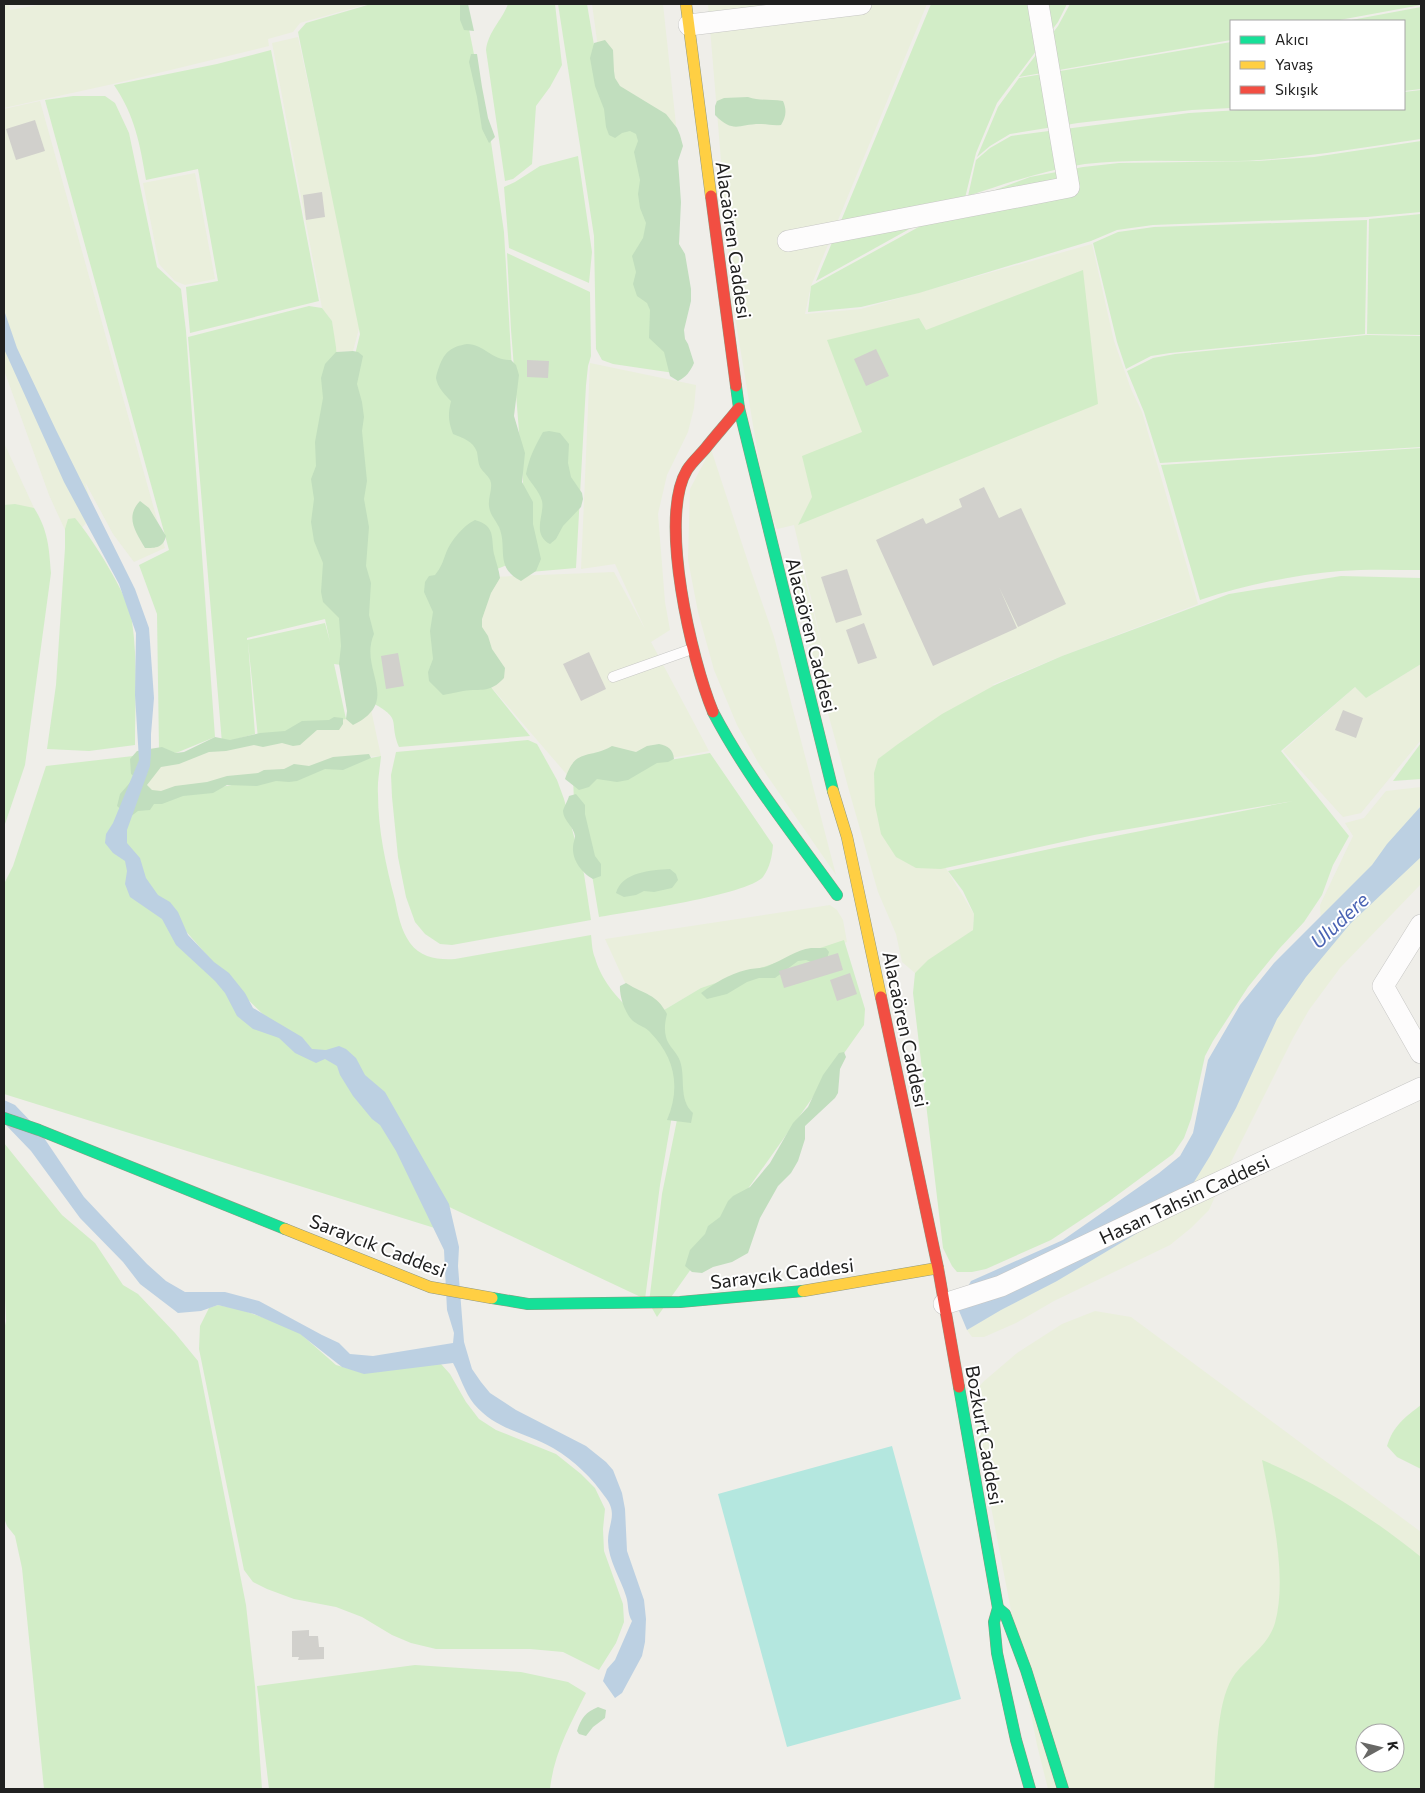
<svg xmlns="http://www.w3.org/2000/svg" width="1425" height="1793" viewBox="0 0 1425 1793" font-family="Commissioner,sans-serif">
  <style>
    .farmland { fill: #eaefdc; fill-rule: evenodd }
    .grass { fill: #d2edc7; fill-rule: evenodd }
    .forest { fill: #c1debe }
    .pitch { fill: #b4e7df }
    .water { fill: #bcd0e2 }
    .building { fill: #d1d0cc }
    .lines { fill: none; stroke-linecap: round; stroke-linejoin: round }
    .lane-casing { stroke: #c7c7c5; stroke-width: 11 }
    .street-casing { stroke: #c7c7c5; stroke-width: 22 }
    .fast-casing { stroke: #919980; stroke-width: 12 }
    .slow-casing { stroke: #919980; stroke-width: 12 }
    .jam-casing { stroke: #919980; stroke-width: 12 }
    .lane { stroke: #fdfcfc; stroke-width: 10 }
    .street { stroke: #fdfcfc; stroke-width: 21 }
    .fast { stroke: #16e098; stroke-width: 11 }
    .slow { stroke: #ffcf43; stroke-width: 11 }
    .jam { stroke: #f24e42; stroke-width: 11 }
    .labels { text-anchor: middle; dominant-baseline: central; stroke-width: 4; stroke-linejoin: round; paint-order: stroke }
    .street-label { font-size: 19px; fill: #202020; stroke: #fff }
    .water-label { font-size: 20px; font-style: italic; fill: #4962b3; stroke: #fff }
  </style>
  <rect width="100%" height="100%" fill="#efeee9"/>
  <g class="farmland">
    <path d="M4,4H9L10,10L44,4H368L300,23L293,32L268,39L269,46L113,84L4,108Z"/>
    <path d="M592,4H663L677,134L609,84L598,48Z"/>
    <path d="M708,4H927L811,286L805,314L861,309L1092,244L1114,341L1131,389L1142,412L1198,604L1062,656L992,685H995L879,759L974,914L973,930L915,973L902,962L896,934L878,892L850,794L789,570V566L801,563L825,658L794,525L777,529L765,497L733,305Z"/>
    <path d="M298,37L360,325L353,351L336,352L332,321L322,308L272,43Z"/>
    <path d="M40,101L165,548L134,562L113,534L85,482L94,514L70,541L49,495L4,370V109Z"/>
    <path d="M195,173L215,279L185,285L175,281L159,264L143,183Z"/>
    <path d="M590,363L696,385L694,408L688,432L667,475L658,514L665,602L670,630L651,642L709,751L569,777L492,688L471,624L491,577L614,572L645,629L615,564L581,569Z"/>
    <path d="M4,443L34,508L4,512Z"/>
    <path d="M711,449L749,565L774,637L836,875L759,764L737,725L714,670L698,612L688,560L690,489Z"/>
    <path d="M1421,664V740L1361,813L1343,817L1283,751L1355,687L1366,698Z"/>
    <path d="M370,705L381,756L365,757L161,796L144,793L159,759L333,724Z"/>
    <path d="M1421,787V805L1392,848L1321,923L1320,905L1353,836L1345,823L1364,818L1386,791Z"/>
    <path d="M1421,845V884L1340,968L1309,1010L1293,1038L1227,1170L1209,1210L1191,1228L1170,1245L1054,1301L1016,1323L984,1337H972L967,1330L1110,1242L1183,1182L1289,987Z"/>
    <path d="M830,905L837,910L843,920L847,942L701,988L649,1019L628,989L605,939Z"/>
    <path d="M1095,1311L1131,1317L1421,1532V1789H1048L1037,1745L970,1398L983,1382L1017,1353L1062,1324ZM1365,1733H1395V1763H1365Z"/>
  </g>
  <g class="grass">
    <path d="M371,4H464L490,135L504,232L512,371L514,562L485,574L448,599L486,681L530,736L399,747C388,720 404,720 371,702L354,359L360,334L298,32L306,23Z"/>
    <path d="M508,4H555L562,65L550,87L536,106L532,164L513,179L505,181L486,50C488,32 502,20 508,4Z"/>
    <path d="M558,4H587L595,51L644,127L674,373L613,364L602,360L596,349L594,236Z"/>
    <path d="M931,4H1067L1058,22L997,103L976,153L965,198L816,281Z"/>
    <path d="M1070,4H1421V5L1334,21H1231V40L1019,77L1058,26Z"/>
    <path d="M1421,7V89L1404,91V21H1346Z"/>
    <path d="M1231,42V108L1192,110L1078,123L1010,134L990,146L977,157L998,107L1019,78Z"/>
    <path d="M271,50L319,301L190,333L186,287L218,281L198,169L146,180C140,144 135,116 114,85L217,64Z"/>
    <path d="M1421,90V139C1367,147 1314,156 1260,160C1202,164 1143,157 1085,164C1045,170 1007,183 968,196L976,160L990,148L1011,136L1189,113L1257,109H1404V92Z"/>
    <path d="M73,96H105L115,103L129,133L157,267L181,289L186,331L215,737L176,753L159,750L157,614L139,565L169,550L45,100Z"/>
    <path d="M1421,141V212L1367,217L1153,225L1117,230L1091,241L919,293L861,307L808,312L811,286L968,200L1030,177L1083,167L1119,163L1257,161L1314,157Z"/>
    <path d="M578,156L592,252L589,283L509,248L504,187L515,182L540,166Z"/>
    <path d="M1421,214V335L1367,334L1369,219Z"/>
    <path d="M1367,220L1365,334L1170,353L1151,356L1126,369L1117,342L1093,243L1118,232L1154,227Z"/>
    <path d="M507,253L590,292L591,356L588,366L586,385L576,568L530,572L511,330Z"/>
    <path d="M1083,270L1098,404L798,525L812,497L802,456L862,432L827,340L919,318L926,330Z"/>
    <path d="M309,306L322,308L332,321L336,347L358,667L334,664L346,719L258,738L248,642L255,734L222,743L188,337ZM325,619L330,642L325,623L247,640V638Z"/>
    <path d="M1367,335L1421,336V447L1160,463L1144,412L1127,371L1153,358L1175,354Z"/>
    <path d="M1421,448V570C1394,570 1367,569 1340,571C1293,575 1245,585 1200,600L1161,465Z"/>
    <path d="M15,504L34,508C48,530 49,547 51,573L25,765L4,827V505Z"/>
    <path d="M75,518C92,538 129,596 132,621C138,662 135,704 135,745L89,751L47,749L56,685L65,548V529L68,519Z"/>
    <path d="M1341,576L1421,578V664L1366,698L1355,687L1281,751L1349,836L1333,865L1322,895L1304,922L1279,949L1248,987L1213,1041L1205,1056L1191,1119L1184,1138L1173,1154L1108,1202L1051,1240L986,1269L972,1272H957L952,1266L943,1248L913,993L915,973L928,960L973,930L974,914L963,891L948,871L1059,847L1293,801L1094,835L941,869L916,868L896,857L881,834L875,805L874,773L878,759L898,744L942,714L995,685L1062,656L1229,594Z"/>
    <path d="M528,740L537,744L557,780L564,799L584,874L591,920L452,945L440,944L425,934L415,922L406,897L398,857L392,797L391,775L396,752Z"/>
    <path d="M1421,743V779L1393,781Z"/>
    <path d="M710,753L773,845C772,857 770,867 763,877C747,895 628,912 599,917L591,869L574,802L573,777Z"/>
    <path d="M142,755L135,783L112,839L154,895L122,836L134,804L381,756C380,769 377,782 378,794C378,830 386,866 395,900C398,915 401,930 410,943C421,958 438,960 455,959L591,935C592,943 592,951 595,958C605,992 633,1012 658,1035L649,1019L701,988L844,940L865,1009L864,1025L657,1317L649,1303L662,1194L680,1105L678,1081L660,1185L645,1299L445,1205L361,1079L341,1053H318L332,1056L387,1121L441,1230L4,1094V884L13,866L46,766ZM155,896L233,985L276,1027L312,1052L307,1051L238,1002Z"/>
    <path d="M4,1143L62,1215L95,1243L123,1285L138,1294L175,1333L198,1361L246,1605L255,1686L262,1789H44L22,1568L15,1536L7,1526L4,1518V1330L6,1321L4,1276Z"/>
    <path d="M218,1305L242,1310L295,1329L336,1365L350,1369L368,1370L441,1364L450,1374L466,1402L479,1419L496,1430L556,1454L581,1474L595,1488L605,1509L603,1529L604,1551L623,1604L624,1622L616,1643L599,1670L563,1652L530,1649H436L411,1643L392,1635L362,1617L336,1607L294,1599L267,1589L253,1582L244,1570L199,1349L200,1326L209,1308Z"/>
    <path d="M1421,1405V1469L1397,1457L1387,1446C1393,1426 1405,1417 1421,1405Z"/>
    <path d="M1262,1460C1320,1484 1373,1518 1421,1557V1789H1214C1217,1757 1216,1699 1235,1674C1249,1656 1268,1646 1275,1623C1288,1575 1271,1508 1262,1460ZM1365,1733H1395V1763H1365Z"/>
    <path d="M415,1665L521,1672L568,1682L586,1693C570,1725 554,1753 550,1789H269L257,1686Z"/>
  </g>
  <g class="forest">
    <path d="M460,4H468L474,31L464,30L460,20Z"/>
    <path d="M605,40L613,50L614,71L615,78L620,86L666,114L677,128L680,135L683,146L678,161L681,202L679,244L685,254L691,289V301L684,330L685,339L688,344L694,363C690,372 686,377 678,381L670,376L664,352L649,338L650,310L647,303L637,296L633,284L636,272L632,256L643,238L646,223L640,208L638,194L640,180L634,152L638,141L636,134L630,131L622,133L615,138L609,135L606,127L604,109L595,86L590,58L594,43Z"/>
    <path d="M471,54H477L482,87L488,118L495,137L489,143L482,129L477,97L469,62Z"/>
    <path d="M748,97C760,101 771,99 783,101C787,110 786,117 781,125C773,126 768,124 760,124C738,124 734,134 715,115V106L717,101L724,98Z"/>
    <path d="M467,344C484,344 492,361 511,360L516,365L519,375L514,416L525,453L522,482L533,502V524L541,559L536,571L521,581C494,567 508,548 499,527C495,519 490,515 489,506C488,498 492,491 491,483C490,476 483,473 480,467C478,463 478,457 477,452C473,441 463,438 453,434C448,421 448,414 451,401C446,396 437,387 436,378C436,375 438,370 439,367C445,351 451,347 467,344Z"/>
    <path d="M353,351L358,352L363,356L357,384L362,402L364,417L362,431L367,481L364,499L369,527L366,566L371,583L369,615L374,634C358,670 403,700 353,725L346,719L347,711L339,664L341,646L339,618L323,602L321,592L323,563L314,541L311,522L314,499L311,479L316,466L315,442L323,398L321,378L325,364L336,352Z"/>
    <path d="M549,431L560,433L569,444L568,463L571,477L582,493L583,499L581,507L563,526L556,539L550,544C531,534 545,514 542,501C539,490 530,483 526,474C529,458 535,446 543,432Z"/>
    <path d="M140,501L149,508L166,536C163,548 156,548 145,548C135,531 125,517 140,501Z"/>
    <path d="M475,520C496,526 491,538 494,554C496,562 499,570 500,578L491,593L482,619V627L488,636L492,649L505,668L504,678C489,694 482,688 463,691C457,692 450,694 443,695L429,681L428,672L433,659L430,631L433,612L424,592L425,582L429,576L435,575C441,568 443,561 446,553C451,540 463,526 475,520Z"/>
    <path d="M334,717L343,718V724L339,730H317L300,745L293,746L282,743L263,747L254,745L226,751L209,752L179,764L161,767L147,785L152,790L161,791L175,786L207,782L227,776L258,773L264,770L284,769L294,764L309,766L333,757L369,754L371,758L343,770L325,769L297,781L289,782L276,781L257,786L227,785L213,793L183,796L162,804H154L150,810L138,811L130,817L117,806L120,794L134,778L138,779L131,774L130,759L137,751L162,747L176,753L184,752L215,737L230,740L260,733L285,731L302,721L329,720Z"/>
    <path d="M659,744C668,746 673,749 674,759L668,762L657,763L628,780L617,782L597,779L589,787L579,790L565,779C576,747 587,760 612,746L636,752L647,746Z"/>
    <path d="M576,794L585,805V814L595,856L601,864V876L593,879C582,873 572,860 573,847C573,843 575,839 575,836C574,827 563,820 563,811C564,807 568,800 569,796Z"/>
    <path d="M670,869L676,874L678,880L672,888L654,892L644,891L636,895L624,897L616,893C622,872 651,870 670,869Z"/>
    <path d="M811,948H826L829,952L826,962L819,965L806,960L798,961L775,978H759L747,982L727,994L707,999L701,993C715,983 729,974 746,970C753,968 761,969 768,966C783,960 796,950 811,948Z"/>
    <path d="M626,983C645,995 656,993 667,1014C665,1022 664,1029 666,1037C668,1046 677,1052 680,1061C686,1078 678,1099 693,1113L691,1123L667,1120C681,1087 675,1057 649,1031C645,1027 640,1026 636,1023C626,1018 619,996 620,986Z"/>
    <path d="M844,1052L846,1057L840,1069L838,1093L835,1098L805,1126V1139L798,1161L791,1173L778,1186L760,1218L748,1253L732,1262L713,1267L702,1273L692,1272L685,1266L690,1250L705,1234L708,1226L720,1217L728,1201L733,1196L750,1187L770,1163L793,1123L808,1107L823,1075L839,1053Z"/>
    <path d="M598,1707L606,1710L605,1718L593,1727L586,1736L579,1734L577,1731C581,1718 586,1712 598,1707Z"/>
  </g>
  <path class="pitch" d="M892,1446L961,1699L787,1747L718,1494Z"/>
  <g class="water">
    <path d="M4,310L17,348L56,430L135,589L149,628L154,698L151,734V754L150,766L127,830V843L140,858L146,878L158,895L170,902L178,912L188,935L214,962L229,973L245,993L253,1008L302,1037L312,1049L326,1050L339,1046L346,1049L356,1058L365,1075L385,1092L449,1204L459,1247L458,1266L464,1342L472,1369L481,1382L490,1393L516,1410L586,1446L606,1462L613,1470L622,1493L625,1509L627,1551L644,1600L646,1619L645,1642L642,1656L622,1693L615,1698L603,1681L607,1669L615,1660L632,1621C627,1613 629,1605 626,1596C621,1579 608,1560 608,1541C608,1524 618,1514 606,1498C592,1478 575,1461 553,1448C526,1432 497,1431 474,1404C465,1393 460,1376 453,1363L364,1374L342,1367L300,1334L254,1314L218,1305L201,1311L178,1313L140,1284L123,1262L80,1218L31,1151L4,1123V1100L15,1105L38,1129L84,1197L147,1264L166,1281L185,1292H225L259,1301L322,1335L339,1343L350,1354L373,1356L453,1343L454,1333L447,1310L444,1250L396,1151L380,1125L372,1119L353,1096L340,1075L337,1066L325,1059L316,1063L295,1053L279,1038L253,1029L237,1016L225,993L215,981L176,945L162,919L130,897L125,884L127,871L125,861L113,853L105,843L106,834L113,823L139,760L135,695L136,633L119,584L64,482L4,349Z"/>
    <path d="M1421,806V857L1350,924L1306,977L1277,1019L1236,1108L1210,1156L1186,1195L1156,1222L1057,1281L1001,1310L967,1330L957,1306L971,1281L1063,1240L1159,1173L1180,1156L1193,1133L1208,1060L1240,1005L1274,963L1372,865L1387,844Z"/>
  </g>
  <g class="building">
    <path d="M35,120L45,151L16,160L6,129Z"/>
    <path d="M322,192L325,217L306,220L303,195Z"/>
    <path d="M876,349L889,376L866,386L854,359Z"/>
    <path d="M527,360L549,361L548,378L527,377Z"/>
    <path d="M984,487L999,518L1021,508L1066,604L1018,627L999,587L1017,628L933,666L876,540L923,518L926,524L962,507L959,499Z"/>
    <path d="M847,569L862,615L836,623L821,577Z"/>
    <path d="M864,623L877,658L858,664L846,630Z"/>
    <path d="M589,652L606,689L581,701L563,664Z"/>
    <path d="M398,653L404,686L386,689L381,656Z"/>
    <path d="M1343,710L1363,718L1356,738L1335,730Z"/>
    <path d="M838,953L843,970L784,988L779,971Z"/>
    <path d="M850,973L857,994L837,1001L830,980Z"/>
    <path d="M309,1630V1636H318L319,1647H324V1659L298,1660L299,1657H292V1631Z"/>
  </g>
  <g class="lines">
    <g class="lane-casing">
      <path id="lane" d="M613,677L692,649"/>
    </g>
    <g class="street-casing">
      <g id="street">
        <path d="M689,25L861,4"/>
        <path d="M788,241L1069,187L1038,4"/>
        <path d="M1421,925L1383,986L1421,1053"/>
        <path d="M944,1304L1001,1286L1177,1202L1421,1088"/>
      </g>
    </g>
    <g class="fast-casing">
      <g id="fast">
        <path d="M736,386L739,408L833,791"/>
        <path d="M713,712C747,777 794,835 837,895"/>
        <path d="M4,1118L39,1130L285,1229"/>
        <path d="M492,1298L528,1304L680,1302L803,1291"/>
        <path d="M959,1387L998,1608L994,1622L997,1653L1016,1740L1030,1789"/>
        <path d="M998,1608L1005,1614L1026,1670L1063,1789"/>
      </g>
    </g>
    <g class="slow-casing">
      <g id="slow">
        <path d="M686,4L711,196"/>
        <path d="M833,791L847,837L881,997"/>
        <path d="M285,1229L430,1287L492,1298"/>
        <path d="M803,1291L938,1268"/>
      </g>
    </g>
    <g class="jam-casing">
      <g id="jam">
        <path d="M711,196L736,386"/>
        <path d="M713,712C692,661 658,518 687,470C692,462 699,456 705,449C716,435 728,422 739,408"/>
        <path d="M881,997L938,1268L959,1387"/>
      </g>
    </g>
    <use href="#lane" class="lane"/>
    <use href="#street" class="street"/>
    <use href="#fast" class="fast"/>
    <use href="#slow" class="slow"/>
    <use href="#jam" class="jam"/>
  </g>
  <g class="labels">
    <g class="street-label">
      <text transform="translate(734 240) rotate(82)">Alacaören Caddesi</text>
      <text transform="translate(812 635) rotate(76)">Alacaören Caddesi</text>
      <text transform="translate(906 1029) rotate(78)">Alacaören Caddesi</text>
      <text transform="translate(1184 1199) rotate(-25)">Hasan Tahsin Caddesi</text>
      <text transform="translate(378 1245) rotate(21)">Saraycık Caddesi</text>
      <text transform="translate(782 1273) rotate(-7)">Saraycık Caddesi</text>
      <text transform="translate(985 1435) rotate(80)">Bozkurt Caddesi</text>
    </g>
    <g class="water-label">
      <text transform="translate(1339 920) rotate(-43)">Uludere</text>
    </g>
  </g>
  <rect width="1425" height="1793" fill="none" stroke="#202020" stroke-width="10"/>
  <rect x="1230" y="20" width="175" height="90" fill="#ffffff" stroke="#a6a6a6"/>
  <rect x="1240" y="36" width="25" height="8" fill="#16e098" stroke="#a6a6a6"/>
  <text x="1275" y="45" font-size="15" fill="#202020">Akıcı</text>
  <rect x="1240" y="61" width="25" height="8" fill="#ffcf43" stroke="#a6a6a6"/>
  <text x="1275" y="70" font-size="15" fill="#202020">Yavaş</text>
  <rect x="1240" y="86" width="25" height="8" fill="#f24e42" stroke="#a6a6a6"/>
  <text x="1275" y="95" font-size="15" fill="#202020">Sıkışık</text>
  <g transform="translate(1380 1748) rotate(82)"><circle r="24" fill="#ffffff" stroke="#a6a6a6"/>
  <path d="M0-4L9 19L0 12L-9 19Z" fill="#686866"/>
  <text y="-8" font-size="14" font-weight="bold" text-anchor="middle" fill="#202020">K</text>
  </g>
</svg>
